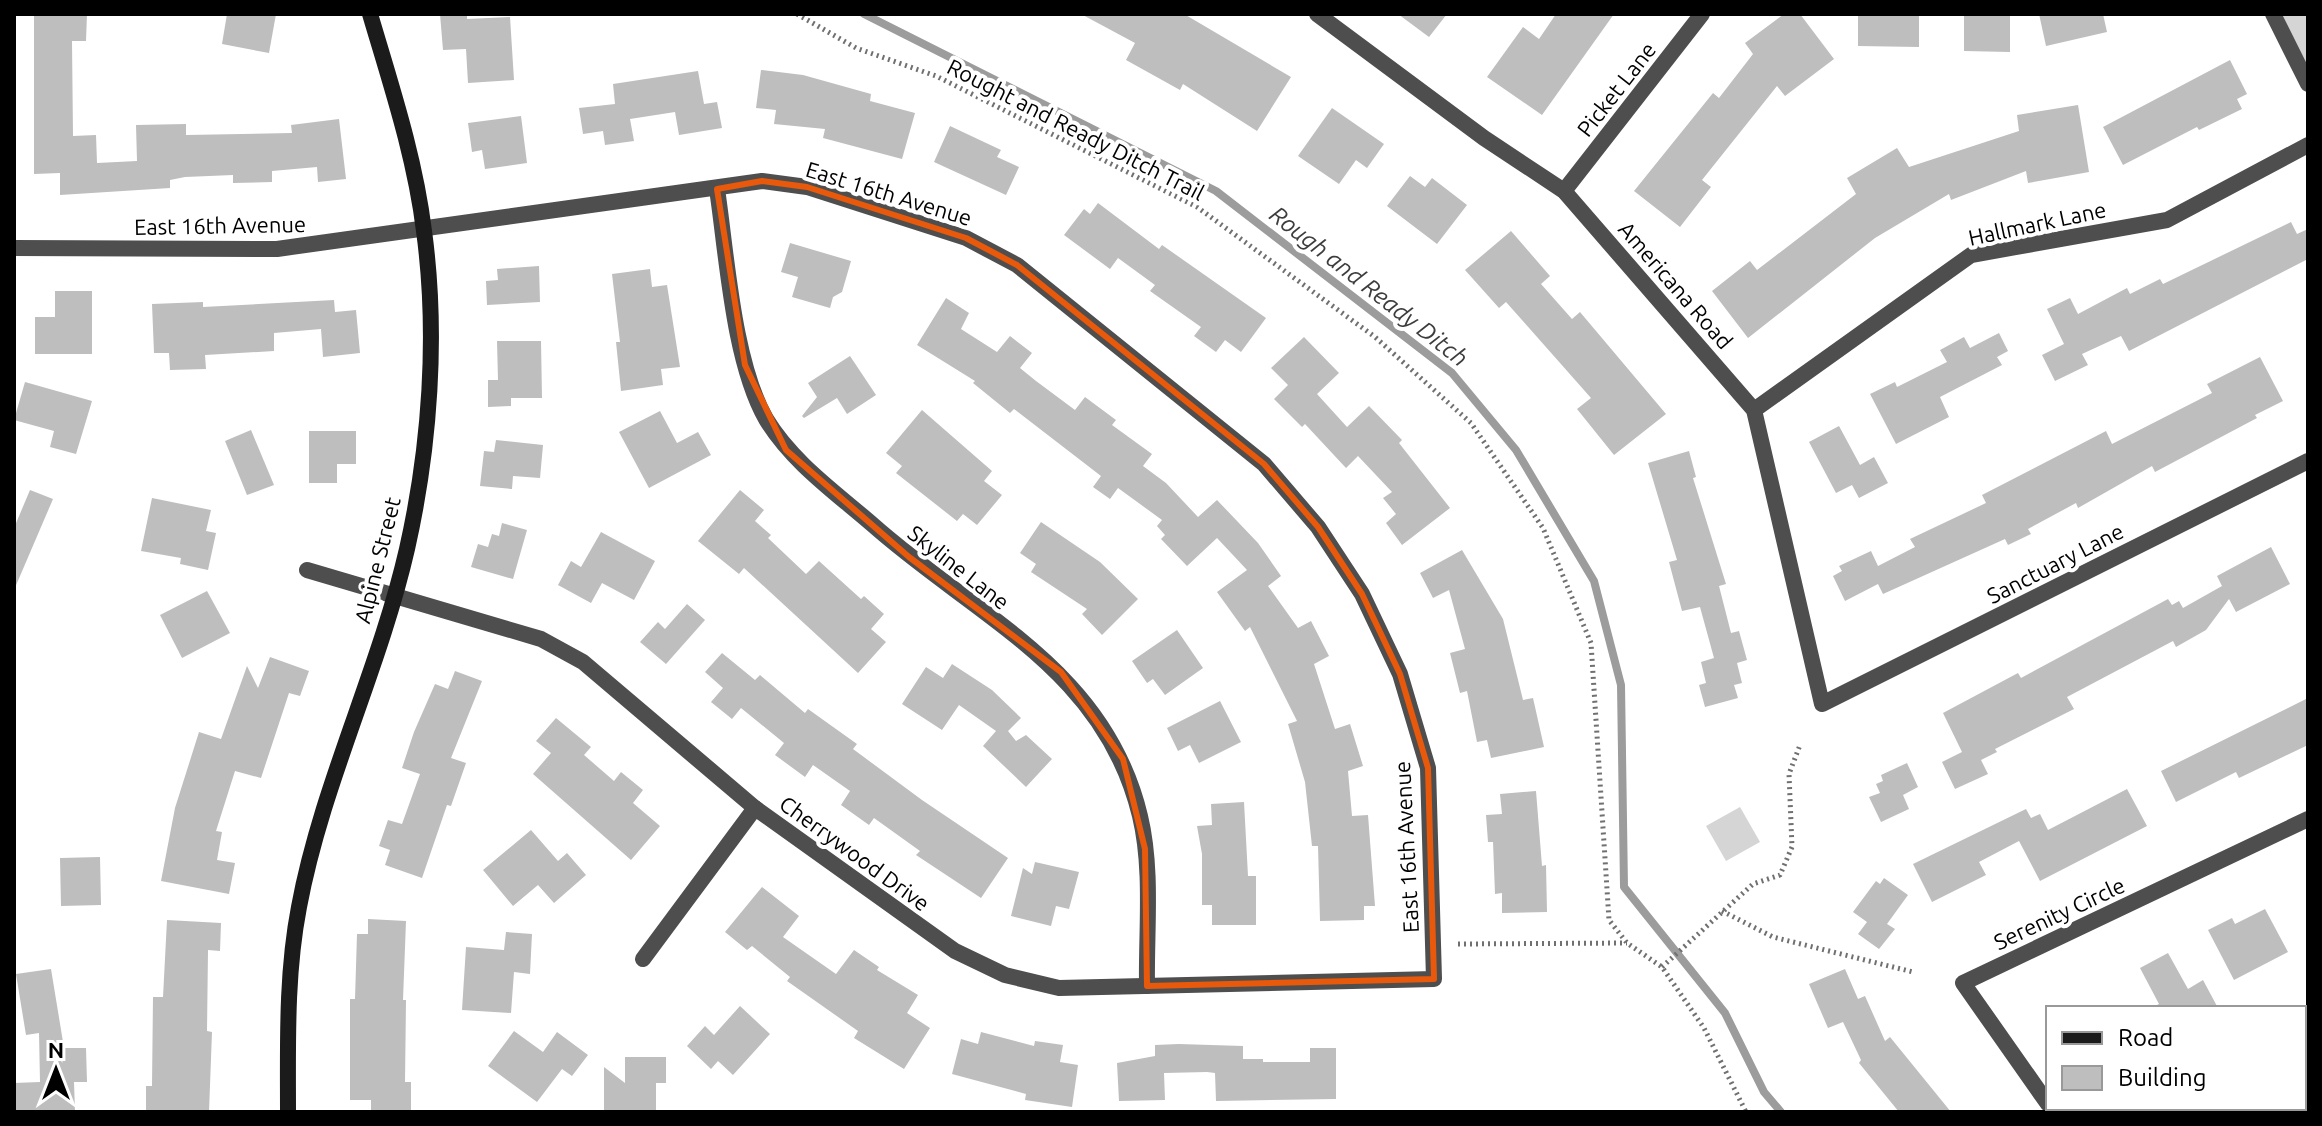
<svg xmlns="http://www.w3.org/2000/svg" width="2322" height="1126" viewBox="0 0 2322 1126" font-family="Ubuntu,sans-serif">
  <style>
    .green { fill: #d5d5d5 }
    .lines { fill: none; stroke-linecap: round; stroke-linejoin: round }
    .stream { stroke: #9c9c9c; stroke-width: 8 }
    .building { fill: #bebebe }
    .path { stroke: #707070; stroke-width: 5; stroke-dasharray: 2 4; stroke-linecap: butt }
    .street { stroke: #4e4e4e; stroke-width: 16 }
    .secondary { stroke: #1b1b1b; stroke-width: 16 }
    .marked { fill: none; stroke: #e8590c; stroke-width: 6; stroke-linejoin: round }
    .labels { text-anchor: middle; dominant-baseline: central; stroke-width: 8; stroke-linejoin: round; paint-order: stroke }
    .street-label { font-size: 22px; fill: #000; stroke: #fff }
    .water-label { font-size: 24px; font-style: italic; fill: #3d3d3d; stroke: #fff }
  </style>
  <rect width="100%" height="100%" fill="#fff"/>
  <g class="green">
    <path d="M2273,14H2308V84Z"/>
    <path d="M1740,807L1760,842L1726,861L1706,826Z"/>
  </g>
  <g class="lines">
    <path class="stream" d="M864,14L1216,191L1452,373L1516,450L1594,581L1621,685L1624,887L1725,1013L1764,1092L1781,1112"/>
  </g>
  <g class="building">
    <path d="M34,14H87L86,41H72L73,136L96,135L97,163L137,161L136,125L186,124V135L292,133L291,125L339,119L346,179L318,182L317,167L272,171V182L233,183V175L185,177L170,180V188L60,195V173L34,174Z"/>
    <path d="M227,14H276L269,53L222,44Z"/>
    <path d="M440,14H467V19L510,17L514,80L468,83L466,49L443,50Z"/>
    <path d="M1081,14H1184L1291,77L1257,131L1183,84L1180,90L1126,60L1135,43Z"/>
    <path d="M1398,14H1447L1429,37Z"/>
    <path d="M1556,14H1614L1542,115L1487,77L1523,27L1539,39Z"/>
    <path d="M1784,14H1800L1834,59L1785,96L1777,86L1702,180L1711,187L1680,227L1634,191L1713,93L1719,98L1753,54L1745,43Z"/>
    <path d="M1858,14H1919V47L1858,46Z"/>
    <path d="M1964,14H2010V52L1964,51Z"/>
    <path d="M2039,14H2103L2107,32L2046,46Z"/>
    <path d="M2230,60L2247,94L2237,99L2242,109L2199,130L2197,127L2123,165L2103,127Z"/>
    <path d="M761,70L803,75L871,94L870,101L915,113L902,159L823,138L825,129L774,124L776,110L756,108Z"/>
    <path d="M698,71L704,104L717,102L722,128L679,135L675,112L630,119L634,141L605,145L603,131L583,134L579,108L615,104L613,84Z"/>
    <path d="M2078,105L2089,172L2028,183L2026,171L1951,200L1949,194L1875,238L1748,338L1712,291L1750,261L1757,270L1856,194L1847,178L1897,148L1909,167L2019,131L2017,115Z"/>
    <path d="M1332,108L1384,144L1367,168L1356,160L1339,184L1298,156Z"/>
    <path d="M521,116L527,163L485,169L482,150L472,152L468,123Z"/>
    <path d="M950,126L1001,150L997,157L1019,167L1006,195L934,162Z"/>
    <path d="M1410,176L1425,187L1432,178L1467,205L1437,244L1387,206Z"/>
    <path d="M1098,203L1159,249L1162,245L1266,318L1241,352L1225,340L1216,352L1194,336L1201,327L1150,291L1155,285L1118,258L1110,269L1064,235L1084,209L1090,214Z"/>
    <path d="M2291,222L2297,234L2308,229V259L2129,351L2121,336L2082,354L2088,365L2055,381L2042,355L2064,344L2047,309L2070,298L2078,314L2127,288L2130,294L2160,279L2163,284Z"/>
    <path d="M1511,231L1550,276L1541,284L1572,319L1580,312L1666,414L1614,455L1577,409L1591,398L1506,302L1499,308L1465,270Z"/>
    <path d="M790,243L851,261L842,292L833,297L830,308L792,297L798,277L781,272Z"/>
    <path d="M539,266L540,302L487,305L486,281L498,280L497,269Z"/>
    <path d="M650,269L652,287L667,285L680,367L661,369L663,385L621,391L616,342H620L612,274Z"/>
    <path d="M55,291H92V354H35V317H55Z"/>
    <path d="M946,298L969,313L961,329L997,352L1010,336L1032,353L1020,368L1036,381L1075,410L1085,397L1116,420L1112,425L1152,454L1143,466L1166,483L1198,517L1217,500L1258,543L1281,576L1268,586L1298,628L1311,621L1329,656L1314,664L1335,729L1350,724L1363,766L1348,771L1352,816L1368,815L1375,906H1364V920L1320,921L1318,846H1312L1305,782L1288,724L1297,721L1250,627L1245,631L1217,592L1247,570L1217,538L1187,566L1161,539L1165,535L1157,526L1162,520L1118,488L1110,499L1093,487L1101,476L1014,409L1010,413L973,383L975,381L917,345Z"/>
    <path d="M334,300L335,312L356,310L360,353L323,357L321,329L274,333V351L205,355L206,369L170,370L169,353H154L152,304L203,302V307Z"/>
    <path d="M1999,333L2008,351L1997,357L2002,365L1940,397L1949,417L1896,444L1870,394L1895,382L1897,387L1947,362L1940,350L1964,337L1970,348Z"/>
    <path d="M1304,337L1339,373L1317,394L1347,427L1369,406L1402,440L1399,443L1450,508L1402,545L1386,523L1396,514L1383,498L1392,492L1358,456L1346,468L1305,424L1302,427L1274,399L1288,385L1271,368Z"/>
    <path d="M497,341H541L542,398H511V406L488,407V380H498Z"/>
    <path d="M850,356L876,395L847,414L837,398L804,418L802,416L817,397L808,383Z"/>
    <path d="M2260,357L2283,401L2255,415L2257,418L2155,472L2152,466L2078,508L2076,503L2028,529L2031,534L2008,545L2005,539L1883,594L1878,584L1845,601L1833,576L1842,571L1839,566L1871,551L1878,566L1915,547L1910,539L1986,503L1982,495L2106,431L2112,444L2212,393L2207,384Z"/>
    <path d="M25,382L92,401L76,454L50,447L54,431L14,420Z"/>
    <path d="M922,410L992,471L984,481L1002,495L977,525L963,514L957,521L896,473L902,466L886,453Z"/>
    <path d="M660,411L677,443L698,432L711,455L649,488L619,432Z"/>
    <path d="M1839,426L1860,465L1874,457L1888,483L1859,498L1852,485L1836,493L1809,442Z"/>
    <path d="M251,430L274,485L247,495L225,441Z"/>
    <path d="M309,431H356V464H337V483H309Z"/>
    <path d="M496,440L543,445L540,478L513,476L512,489L480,486L484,451L494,452Z"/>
    <path d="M1689,451L1696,477L1693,478L1726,584L1719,586L1731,633L1739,631L1747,660L1737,663L1742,683L1734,685L1738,698L1705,707L1699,685L1706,683L1701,662L1714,658L1700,607L1682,611L1669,562L1677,560L1648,463Z"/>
    <path d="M30,490L53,499L14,590V528Z"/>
    <path d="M740,490L764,510L755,521L771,535L768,538L806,574L819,561L861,599L864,596L884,614L871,629L886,642L858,673L744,568L739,574L698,541Z"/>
    <path d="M152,498L211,510L206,531L216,533L208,570L180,564L181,558L141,551Z"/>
    <path d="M1041,522L1100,562L1138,599L1102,635L1082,614L1087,609L1031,572L1036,564L1020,553Z"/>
    <path d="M502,523L527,530L513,579L471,567L478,544L488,547L492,534L499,536Z"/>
    <path d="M601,532L655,561L634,600L602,583L591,603L558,585L571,561L581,567Z"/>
    <path d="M2271,547L2290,584L2236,612L2229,599L2206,630L2176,647L2173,641L2067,697L2074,709L1995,749L1997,752L1981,760L1988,774L1955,789L1942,762L1962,752L1943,713L2018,673L2021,678L2168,599L2172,605L2179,601L2183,608L2222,586L2217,576Z"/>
    <path d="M1462,550L1503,619L1523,700L1533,698L1544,747L1491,758L1487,740L1477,742L1467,691L1460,693L1450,653L1465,649L1449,590L1433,598L1420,573Z"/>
    <path d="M207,591L230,633L182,658L160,615Z"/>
    <path d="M687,604L705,620L666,664L640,642L658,622L665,629Z"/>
    <path d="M1177,630L1203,668L1165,695L1153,679L1147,683L1132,661Z"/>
    <path d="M722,653L755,680L760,675L805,713L808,709L857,744L853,749L922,800L1008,858L981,898L916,855L920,851L874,818L869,825L841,805L850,791L813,765L805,777L775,755L784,743L741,708L732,719L711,702L723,688L705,672Z"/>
    <path d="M270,657L309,671L300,696L289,693L261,778L235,771L216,831L222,832L217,860L235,863L229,894L161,881L175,808L199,732L221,739L247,666L258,688Z"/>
    <path d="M952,664L992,690L1021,718L1008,731L1016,741L1026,735L1052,759L1026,787L983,746L996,731L959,705L942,730L902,704L926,667L943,678Z"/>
    <path d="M455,671L482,681L451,758L466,763L451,806L447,805L422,878L385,865L390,850L379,846L388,820L402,824L420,774L402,768L414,732L435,684L448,689Z"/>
    <path d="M2308,698V745L2239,778L2236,772L2176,802L2161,771Z"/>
    <path d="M1220,701L1241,742L1199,763L1190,745L1178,751L1167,728Z"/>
    <path d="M556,718L591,747L584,755L614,781L621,772L643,790L633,803L660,826L631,860L533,774L551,753L536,741Z"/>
    <path d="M1907,763L1918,787L1903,795L1909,809L1881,822L1869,797L1880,793L1876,784L1883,781L1881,775Z"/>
    <path d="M2127,789L2147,826L2040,881L2019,841L1979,862L1986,875L1932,902L1913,864L2026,809L2031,818L2040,814L2048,830Z"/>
    <path d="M1536,791L1542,866L1546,865L1547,912L1502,913V893L1495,894L1493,842H1488L1486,815L1502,814L1500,794Z"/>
    <path d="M1244,802L1248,876H1256V925H1212V905H1202V854L1197,826L1212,825L1211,804Z"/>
    <path d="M531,830L558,861L567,853L586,875L554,903L538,885L513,906L483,870Z"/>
    <path d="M100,857L101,905L61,906L60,858Z"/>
    <path d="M1035,862L1079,872L1069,909L1056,906L1051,926L1011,916L1023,868L1032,874Z"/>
    <path d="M1884,878L1908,895L1887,924L1895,929L1879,949L1858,934L1867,922L1853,912L1876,881L1880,884Z"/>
    <path d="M762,887L799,916L783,937L836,974L854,950L879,967L877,970L918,995L907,1013L930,1028L904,1069L854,1038L858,1031L787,981L790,977L752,946L747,950L725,932Z"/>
    <path d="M2265,909L2288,952L2234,980L2208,930L2232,918L2235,924Z"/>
    <path d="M368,919L406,921L403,1000H406L405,1082H411V1112H371V1100H350V999H355L357,934H368Z"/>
    <path d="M167,920L221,923L220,951L208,950L207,1031L212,1032L209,1112H146V1086H152L153,997H163Z"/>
    <path d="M506,932L532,934L530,974L514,972L511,1013L462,1010L466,947L504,950Z"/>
    <path d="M2168,953L2188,989L2203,980L2218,1008H2151L2159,1004L2140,968Z"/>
    <path d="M51,969L64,1048H86L87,1082H74L75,1112H14V1083L40,1082L39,1033L26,1035L16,974Z"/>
    <path d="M1845,969L1858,999L1865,996L1885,1041L1890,1037L1951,1112H1899L1859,1063L1861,1060L1843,1022L1828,1028L1809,984Z"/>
    <path d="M740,1006L770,1034L733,1075L718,1061L711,1069L687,1046L705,1026L714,1035Z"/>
    <path d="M514,1031L543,1052L557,1032L588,1055L572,1076L562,1069L537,1102L488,1066Z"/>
    <path d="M981,1032L1034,1046L1035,1041L1063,1045L1060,1062L1078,1065L1072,1107L1025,1100L1026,1094L952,1074L961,1039L978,1044Z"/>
    <path d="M1179,1044L1243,1046V1059H1263V1062H1310V1048H1336V1099L1216,1101L1215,1073L1207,1072L1164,1073L1165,1100L1119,1101L1117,1063L1155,1056V1045Z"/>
    <path d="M625,1057H666V1083H656V1112H604V1067L625,1083Z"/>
  </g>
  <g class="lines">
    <g class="path">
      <path d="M797,14L856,48L936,76L1197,207L1375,337L1471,423L1543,528L1591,643L1609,920L1627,943L1662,967L1704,1028L1746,1112"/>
      <path d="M1722,911L1773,937L1913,972"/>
      <path d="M1458,944L1627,943"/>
      <path d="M1662,967L1753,884L1780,875L1792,847L1789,774L1800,745"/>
    </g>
    <g class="street">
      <path d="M1317,14L1484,138L1564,191L1754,410L1822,704L2308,461"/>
      <path d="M2273,14L2308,84"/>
      <path d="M717,189C727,256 733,361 766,419C792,462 835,492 873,525C978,618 1105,669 1140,816C1153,870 1146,931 1147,986"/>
      <path d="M1564,191L1702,14"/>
      <path d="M14,248L277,249L762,181L807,187L966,238L1017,265L1264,464L1318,527L1362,594L1400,674L1428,768L1434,979L1059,988L1005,975L955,951L755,808L583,662L541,639L307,570"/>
      <path d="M1754,410L1971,255L2167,220L2308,145"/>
      <path d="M643,959L755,808"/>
      <path d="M2048,1104L1963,983L2308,819"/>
    </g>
    <path class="secondary" d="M288,1112C288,1044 286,974 299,907C322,784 379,671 407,549C430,447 438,334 424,231C415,157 391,85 370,14"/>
  </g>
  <path class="marked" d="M762,181L807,187L966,238L1017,265L1264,464L1318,527L1362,594L1400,674L1428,768L1434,979L1147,986L1145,849L1123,759L1061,672L909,557L786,450L745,365L717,189Z"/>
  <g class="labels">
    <g class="street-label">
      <text transform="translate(1616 89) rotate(-52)">Picket Lane</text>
      <text transform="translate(1076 129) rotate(27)">Rought and Ready Ditch Trail</text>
      <text transform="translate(889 193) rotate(17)">East 16th Avenue</text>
      <text transform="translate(2037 223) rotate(-12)">Hallmark Lane</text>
      <text transform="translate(220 225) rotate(-1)">East 16th Avenue</text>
      <text transform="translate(1676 285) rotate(49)">Americana Road</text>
      <text transform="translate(377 560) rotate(-76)">Alpine Street</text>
      <text transform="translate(2055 563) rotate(-27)">Sanctuary Lane</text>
      <text transform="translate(959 567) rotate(38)">Skyline Lane</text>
      <text transform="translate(1406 847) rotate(-93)">East 16th Avenue</text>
      <text transform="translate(855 853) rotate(36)">Cherrywood Drive</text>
      <text transform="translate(2059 913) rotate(-25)">Serenity Circle</text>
    </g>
    <g class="water-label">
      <text transform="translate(1369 286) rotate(38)">Rough and Ready Ditch</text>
    </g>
  </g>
  <rect width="2322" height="1126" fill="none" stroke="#000000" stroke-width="32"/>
  <rect x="2046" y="1006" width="260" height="104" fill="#ffffff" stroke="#999999" stroke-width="2"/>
  <rect x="2062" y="1032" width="40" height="12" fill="#1b1b1b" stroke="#999999" stroke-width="2"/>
  <text x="2118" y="1046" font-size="24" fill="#000000">Road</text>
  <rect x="2062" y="1066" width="40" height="24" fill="#bebebe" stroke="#999999" stroke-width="2"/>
  <text x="2118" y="1086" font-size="24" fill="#000000">Building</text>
  <g transform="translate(56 1070)" stroke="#ffffff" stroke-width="6" paint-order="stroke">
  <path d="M0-6L14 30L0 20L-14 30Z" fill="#000000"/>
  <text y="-12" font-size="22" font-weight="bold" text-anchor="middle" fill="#000000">N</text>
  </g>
</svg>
